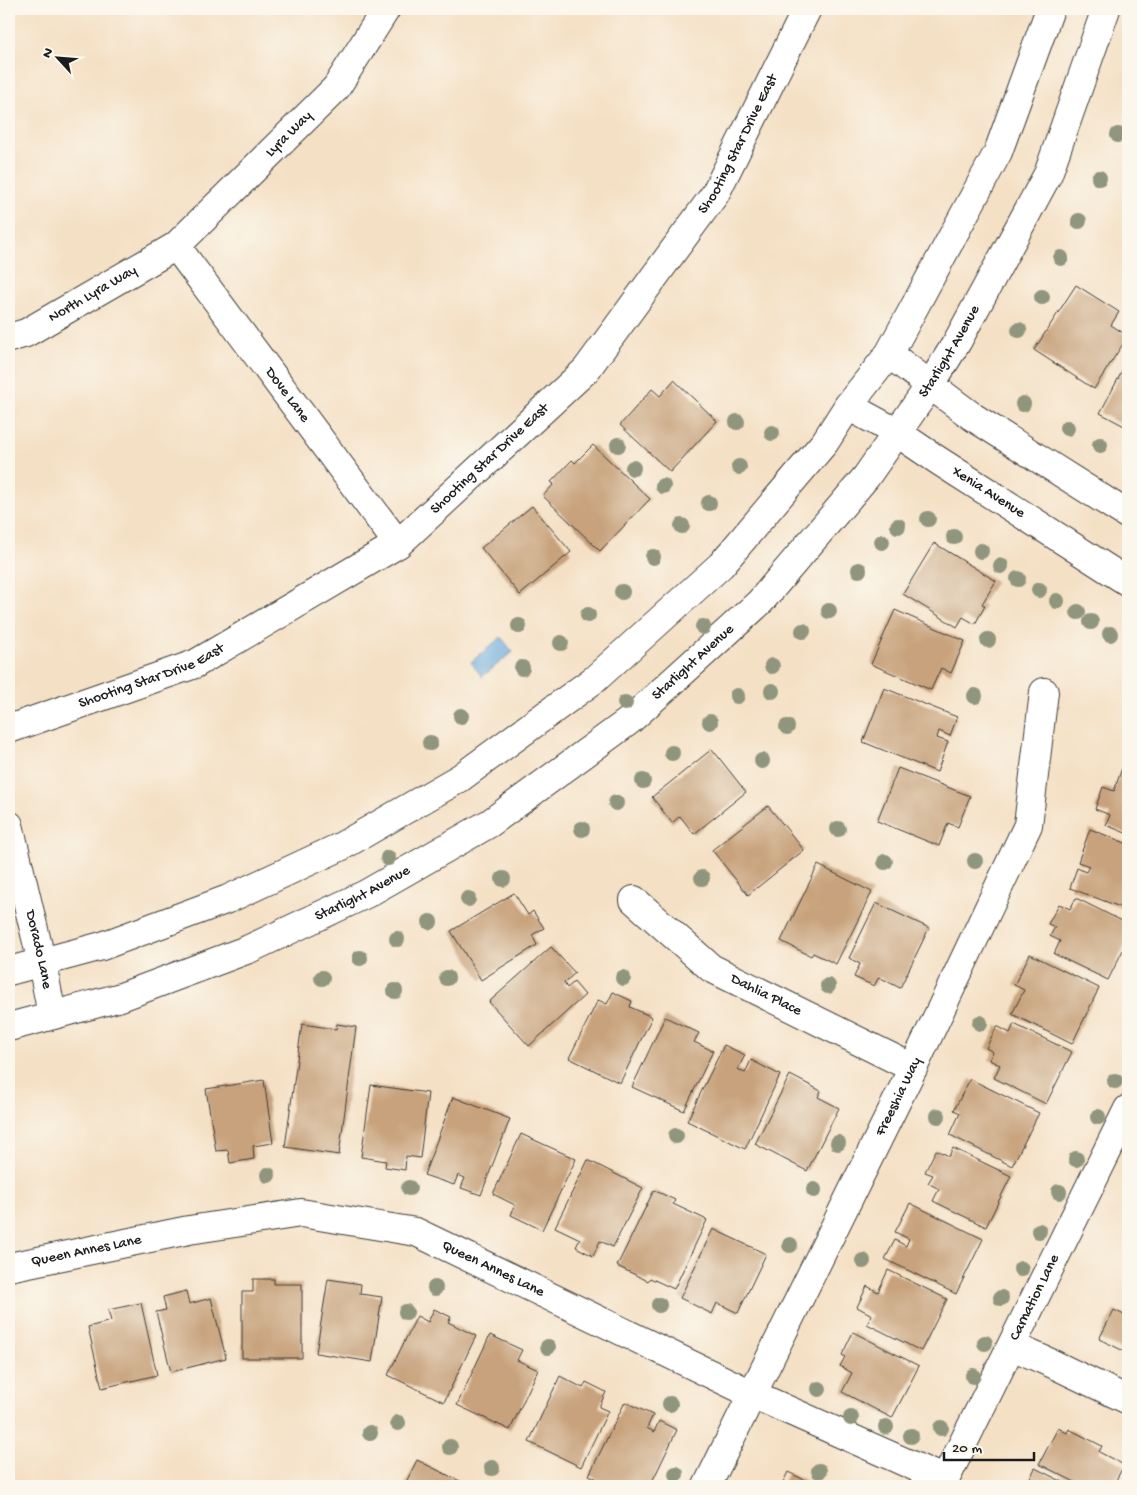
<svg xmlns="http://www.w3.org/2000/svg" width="1137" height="1495" viewBox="0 0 1137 1495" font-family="'Gochi Hand',sans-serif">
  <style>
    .water { fill: #67a9dc; stroke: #42627c }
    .building { fill: #c7a27c }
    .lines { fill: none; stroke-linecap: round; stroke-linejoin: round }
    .street-casing { stroke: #3c3935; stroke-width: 30 }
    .secondary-casing { stroke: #3c3935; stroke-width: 30 }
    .street { stroke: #fff; stroke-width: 28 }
    .secondary { stroke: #fff; stroke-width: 28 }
    .tree { fill: #90967d }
    .labels { text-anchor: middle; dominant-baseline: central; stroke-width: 5; stroke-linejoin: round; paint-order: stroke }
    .street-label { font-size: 15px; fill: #1c1c1c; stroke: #fbf7ec }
  </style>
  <rect width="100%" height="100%" fill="#fbf7ec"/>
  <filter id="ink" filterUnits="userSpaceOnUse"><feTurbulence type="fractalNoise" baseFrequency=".02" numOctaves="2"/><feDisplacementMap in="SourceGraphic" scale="10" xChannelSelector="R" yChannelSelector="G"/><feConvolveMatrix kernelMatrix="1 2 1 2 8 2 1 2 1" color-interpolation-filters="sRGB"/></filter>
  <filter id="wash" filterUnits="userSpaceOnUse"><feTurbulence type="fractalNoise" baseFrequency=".0096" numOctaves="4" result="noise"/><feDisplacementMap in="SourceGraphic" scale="20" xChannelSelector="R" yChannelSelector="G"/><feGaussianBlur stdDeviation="1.12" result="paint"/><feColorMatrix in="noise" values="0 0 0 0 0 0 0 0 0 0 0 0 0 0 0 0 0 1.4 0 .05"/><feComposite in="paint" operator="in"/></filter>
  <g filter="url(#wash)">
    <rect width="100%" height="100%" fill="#f4e0c5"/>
    <path class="water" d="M501,637L513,652L482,677L471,662Z"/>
    <g id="blocks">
      <g class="building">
        <path d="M1076,285L1119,312L1111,325L1128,336L1094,389L1034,350Z"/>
        <path d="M1128,360V428L1100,413Z"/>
        <path d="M674,380L717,421L670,472L620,425L652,389L660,396Z"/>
        <path d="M593,445L650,499L600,551L543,496L554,484L551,482L572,460L575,463Z"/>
        <path d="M532,506L571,552L520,595L481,548Z"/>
        <path d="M934,543L996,581L982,604L985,606L975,624L963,617L957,627L903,594Z"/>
        <path d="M895,610L965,641L951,673L941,668L931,690L871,664Z"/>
        <path d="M884,688L957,717L950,736L939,731L937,738L948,742L937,772L863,742Z"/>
        <path d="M712,749L746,792L694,834L680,816L672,823L652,797Z"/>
        <path d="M898,768L970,796L958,827L948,823L939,846L877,821Z"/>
        <path d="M1122,768L1128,771V834L1106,825L1110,815L1095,809L1103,787L1114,791Z"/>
        <path d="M768,806L804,850L748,895L712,850Z"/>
        <path d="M1090,829L1128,844V910L1070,888L1077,868L1086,872L1089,866L1078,862Z"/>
        <path d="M818,865L872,892L836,964L813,953L811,956L781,941Z"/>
        <path d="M514,893L528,915L533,911L544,928L532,935L537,945L481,980L451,931Z"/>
        <path d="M1076,898L1128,924V940L1108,980L1054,954L1060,941L1050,936L1055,927L1048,924L1059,904L1070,909Z"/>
        <path d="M876,903L929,928L900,988L879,977L874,986L854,977L860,964L849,958Z"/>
        <path d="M551,947L575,973L564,983L567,988L574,982L585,995L529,1046L489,1002Z"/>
        <path d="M1030,954L1099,988L1072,1044L1012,1014L1024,990L1014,985Z"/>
        <path d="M613,992L632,1001L630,1007L652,1017L620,1083L569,1058L598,1000L607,1004Z"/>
        <path d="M665,1017L699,1033L694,1042L713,1051L684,1111L632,1087Z"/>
        <path d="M302,1024L336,1029L337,1024L356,1027L339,1155L285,1147Z"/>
        <path d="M1014,1024L1072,1052L1046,1104L994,1078L1000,1065L989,1060L993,1052L986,1048L997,1026L1010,1033Z"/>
        <path d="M724,1045L745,1055L738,1069L745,1073L751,1060L780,1075L745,1149L687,1121Z"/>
        <path d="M790,1075L821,1091L818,1097L839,1108L807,1171L755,1144Z"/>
        <path d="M970,1079L1039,1113L1012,1166L950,1135L960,1113L954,1110Z"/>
        <path d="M264,1080L273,1143L253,1146L254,1159L230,1163L228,1150L216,1151L206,1089Z"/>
        <path d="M371,1085L428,1093L420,1158L406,1156L405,1170L385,1167L386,1161L361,1157Z"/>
        <path d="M453,1097L510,1119L481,1195L461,1188L465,1178L458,1175L454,1185L424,1175Z"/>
        <path d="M521,1134L576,1159L542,1230L511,1215L515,1205L493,1194Z"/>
        <path d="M953,1148L1011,1176L986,1227L933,1201L939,1189L928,1183L933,1175L925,1172L936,1150L949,1156Z"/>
        <path d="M588,1160L643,1188L613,1247L600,1241L593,1256L576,1247L580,1239L555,1227Z"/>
        <path d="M654,1190L675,1200L673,1204L707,1220L674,1289L650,1278L648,1281L617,1266Z"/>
        <path d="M910,1203L983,1239L956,1294L885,1259L895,1240L906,1246L909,1239L895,1232Z"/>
        <path d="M713,1229L766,1254L738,1313L717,1303L712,1314L680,1298Z"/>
        <path d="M888,1270L947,1299L921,1351L867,1324L872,1315L857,1307L867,1286L878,1292Z"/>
        <path d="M253,1279H274V1284H302V1358H242V1292H253Z"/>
        <path d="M328,1279L361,1284L360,1294L382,1297L372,1362L316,1353Z"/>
        <path d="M186,1291L189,1304L211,1298L226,1358L171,1372L156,1312L166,1310L163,1297Z"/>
        <path d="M141,1303L157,1375L102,1388L88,1327L111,1321L108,1310Z"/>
        <path d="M434,1309L451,1317L448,1322L476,1336L444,1402L388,1375L417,1316L428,1322Z"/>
        <path d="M1114,1310L1128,1317V1353L1099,1339Z"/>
        <path d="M853,1332L919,1366L892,1418L842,1392L852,1373L840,1366L845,1357L842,1355Z"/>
        <path d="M490,1335L522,1350L517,1360L538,1370L510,1430L457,1405Z"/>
        <path d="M560,1376L583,1388L586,1382L606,1392L599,1407L608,1411L581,1467L529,1442Z"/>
        <path d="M625,1402L653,1415L647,1428L654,1432L659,1421L677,1430L650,1486H612L589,1475Z"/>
        <path d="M1058,1428L1067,1433L1069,1429L1102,1446L1099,1452L1124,1465L1113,1486H1083L1039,1464Z"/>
        <path d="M417,1460L470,1486H404Z"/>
        <path d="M1035,1468L1069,1485V1486H1026Z"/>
        <path d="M788,1472L817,1486H781Z"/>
        <path d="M370,1481L380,1486H368Z"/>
      </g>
    </g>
  </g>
  <g filter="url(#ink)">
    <use href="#blocks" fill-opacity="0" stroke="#3c3935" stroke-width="1"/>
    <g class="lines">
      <g class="street-casing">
        <g id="street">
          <path id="s1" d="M176,246L398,544"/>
          <path id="s2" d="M9,338L26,333L176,246L336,88L386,9"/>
          <path id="s3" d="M9,729L195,664L398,544L586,370L715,194L807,9"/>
          <path id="s4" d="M9,825L42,963L52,1015"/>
          <path id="s5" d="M634,900L711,968L913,1068"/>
          <path id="s6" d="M9,1267L189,1230L301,1213L416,1232L752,1394L945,1480"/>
          <path d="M1012,1346L1053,1364L1128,1400"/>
          <path id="s7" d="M707,1486L913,1068L1028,825L1044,692"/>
          <path id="s8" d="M942,1486L1128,1109"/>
        </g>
      </g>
      <g class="secondary-casing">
        <g id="secondary">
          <path d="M889,354L973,417L1128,515"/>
          <path id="s9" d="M848,406L896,432L939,461L1128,582"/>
          <path d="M9,971L102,946L228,899L342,846L460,778L595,679L721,565L825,442L848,406L889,354L998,152L1050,9"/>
          <path id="s10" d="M9,1027L121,997L249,949L366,894L490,823L629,721L760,602L866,477L931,384L957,342L1048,174L1106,9"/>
        </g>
      </g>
      <use href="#street" class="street"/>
      <use href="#secondary" class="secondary"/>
    </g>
    <g class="tree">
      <circle cx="1118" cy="135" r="8"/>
      <circle cx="1099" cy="178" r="8"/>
      <circle cx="1079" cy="221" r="8"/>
      <circle cx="1061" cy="258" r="8"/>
      <circle cx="1042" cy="297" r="8"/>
      <circle cx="1019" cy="330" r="8"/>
      <circle cx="1023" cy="404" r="8"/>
      <circle cx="737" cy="422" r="8"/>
      <circle cx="1067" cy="428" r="8"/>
      <circle cx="772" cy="433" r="8"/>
      <circle cx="618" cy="445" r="8"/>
      <circle cx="1100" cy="445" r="8"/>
      <circle cx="739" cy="467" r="8"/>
      <circle cx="633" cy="468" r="8"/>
      <circle cx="663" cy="486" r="8"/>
      <circle cx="709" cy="503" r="8"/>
      <circle cx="928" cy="519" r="8"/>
      <circle cx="682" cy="526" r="8"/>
      <circle cx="898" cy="526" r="8"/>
      <circle cx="954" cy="537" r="8"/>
      <circle cx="882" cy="542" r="8"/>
      <circle cx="981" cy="551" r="8"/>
      <circle cx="653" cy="557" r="8"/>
      <circle cx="1001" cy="566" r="8"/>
      <circle cx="859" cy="570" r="8"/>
      <circle cx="1018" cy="579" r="8"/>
      <circle cx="1039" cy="590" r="8"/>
      <circle cx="622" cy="592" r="8"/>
      <circle cx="1057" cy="601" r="8"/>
      <circle cx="829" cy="611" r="8"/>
      <circle cx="1078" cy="612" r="8"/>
      <circle cx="588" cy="615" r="8"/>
      <circle cx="1091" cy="622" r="8"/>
      <circle cx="519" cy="626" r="8"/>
      <circle cx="703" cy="627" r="8"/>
      <circle cx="803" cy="631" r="8"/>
      <circle cx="1110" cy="634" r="8"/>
      <circle cx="988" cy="640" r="8"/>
      <circle cx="561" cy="643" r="8"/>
      <circle cx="772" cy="666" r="8"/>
      <circle cx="522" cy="668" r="8"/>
      <circle cx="772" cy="691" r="8"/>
      <circle cx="737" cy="696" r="8"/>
      <circle cx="975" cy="696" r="8"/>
      <circle cx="625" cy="703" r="8"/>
      <circle cx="461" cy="716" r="8"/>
      <circle cx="710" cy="722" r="8"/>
      <circle cx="787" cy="727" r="8"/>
      <circle cx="430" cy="743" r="8"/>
      <circle cx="672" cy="753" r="8"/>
      <circle cx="762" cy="761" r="8"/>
      <circle cx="643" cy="781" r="8"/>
      <circle cx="616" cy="803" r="8"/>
      <circle cx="582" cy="829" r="8"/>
      <circle cx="838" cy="829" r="8"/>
      <circle cx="388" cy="858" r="8"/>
      <circle cx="975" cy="861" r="8"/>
      <circle cx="885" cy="862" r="8"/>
      <circle cx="702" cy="878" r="8"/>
      <circle cx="503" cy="879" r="8"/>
      <circle cx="468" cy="899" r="8"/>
      <circle cx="430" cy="922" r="8"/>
      <circle cx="397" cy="939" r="8"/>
      <circle cx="360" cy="958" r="8"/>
      <circle cx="322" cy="978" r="8"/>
      <circle cx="447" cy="978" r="8"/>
      <circle cx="623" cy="978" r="8"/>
      <circle cx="828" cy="986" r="8"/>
      <circle cx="395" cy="991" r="8"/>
      <circle cx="980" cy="1023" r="8"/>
      <circle cx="1115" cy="1081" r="8"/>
      <circle cx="938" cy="1116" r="8"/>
      <circle cx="1098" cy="1117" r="8"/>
      <circle cx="676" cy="1136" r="8"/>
      <circle cx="838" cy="1143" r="8"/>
      <circle cx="1076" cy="1159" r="8"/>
      <circle cx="268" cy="1175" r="8"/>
      <circle cx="409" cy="1188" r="8"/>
      <circle cx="814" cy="1190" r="8"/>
      <circle cx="1059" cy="1192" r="8"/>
      <circle cx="1039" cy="1231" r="8"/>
      <circle cx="790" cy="1245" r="8"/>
      <circle cx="863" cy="1261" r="8"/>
      <circle cx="1021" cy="1269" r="8"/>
      <circle cx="435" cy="1288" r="8"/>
      <circle cx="1001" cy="1298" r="8"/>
      <circle cx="659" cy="1305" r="8"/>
      <circle cx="406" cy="1312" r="8"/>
      <circle cx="985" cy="1343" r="8"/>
      <circle cx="548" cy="1347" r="8"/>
      <circle cx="973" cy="1376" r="8"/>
      <circle cx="819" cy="1389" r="8"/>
      <circle cx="670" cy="1404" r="8"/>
      <circle cx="851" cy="1418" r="8"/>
      <circle cx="398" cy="1423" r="8"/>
      <circle cx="886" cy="1427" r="8"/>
      <circle cx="941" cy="1428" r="8"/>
      <circle cx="370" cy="1433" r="8"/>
      <circle cx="911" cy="1436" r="8"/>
      <circle cx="450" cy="1447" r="8"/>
      <circle cx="492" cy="1468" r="8"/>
      <circle cx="819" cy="1471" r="8"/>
      <circle cx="676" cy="1474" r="8"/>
    </g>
  </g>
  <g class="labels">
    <g class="street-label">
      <text stroke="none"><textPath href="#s2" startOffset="350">Lyra Way</textPath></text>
      <text stroke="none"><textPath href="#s3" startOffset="962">Shooting Star Drive East</textPath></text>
      <text stroke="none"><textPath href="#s2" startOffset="95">North Lyra Way</textPath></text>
      <text stroke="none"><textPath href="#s10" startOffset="1189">Starlight Avenue</textPath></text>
      <text stroke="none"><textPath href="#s1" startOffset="186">Dove Lane</textPath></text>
      <text stroke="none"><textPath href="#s3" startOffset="558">Shooting Star Drive East</textPath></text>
      <text stroke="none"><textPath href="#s9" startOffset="165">Xenia Avenue</textPath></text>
      <text stroke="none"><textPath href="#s10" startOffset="784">Starlight Avenue</textPath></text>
      <text stroke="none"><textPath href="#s3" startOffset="152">Shooting Star Drive East</textPath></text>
      <text stroke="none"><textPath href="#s10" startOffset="379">Starlight Avenue</textPath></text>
      <text stroke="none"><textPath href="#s4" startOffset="128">Dorado Lane</textPath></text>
      <text stroke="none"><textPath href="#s5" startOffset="164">Dahlia Place</textPath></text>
      <text stroke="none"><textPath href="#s7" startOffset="434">Freeshia Way</textPath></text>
      <text stroke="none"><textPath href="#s6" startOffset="79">Queen Annes Lane</textPath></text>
      <text stroke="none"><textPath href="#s6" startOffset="499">Queen Annes Lane</textPath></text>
      <text stroke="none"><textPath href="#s8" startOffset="210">Carnation Lane</textPath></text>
    </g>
  </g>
  <rect width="1137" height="1495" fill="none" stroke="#fbf7ec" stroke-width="30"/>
  <g transform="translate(58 58) rotate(296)" stroke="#fbf7ec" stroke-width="4" paint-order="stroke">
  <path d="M0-4L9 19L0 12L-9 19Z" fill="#1c1c1c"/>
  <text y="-8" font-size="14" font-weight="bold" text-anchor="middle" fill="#1c1c1c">N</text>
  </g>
  <path d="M944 1452v8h90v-8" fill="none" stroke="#1c1c1c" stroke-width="2.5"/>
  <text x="952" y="1452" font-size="15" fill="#1c1c1c" stroke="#fbf7ec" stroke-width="4" paint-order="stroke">20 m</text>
</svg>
